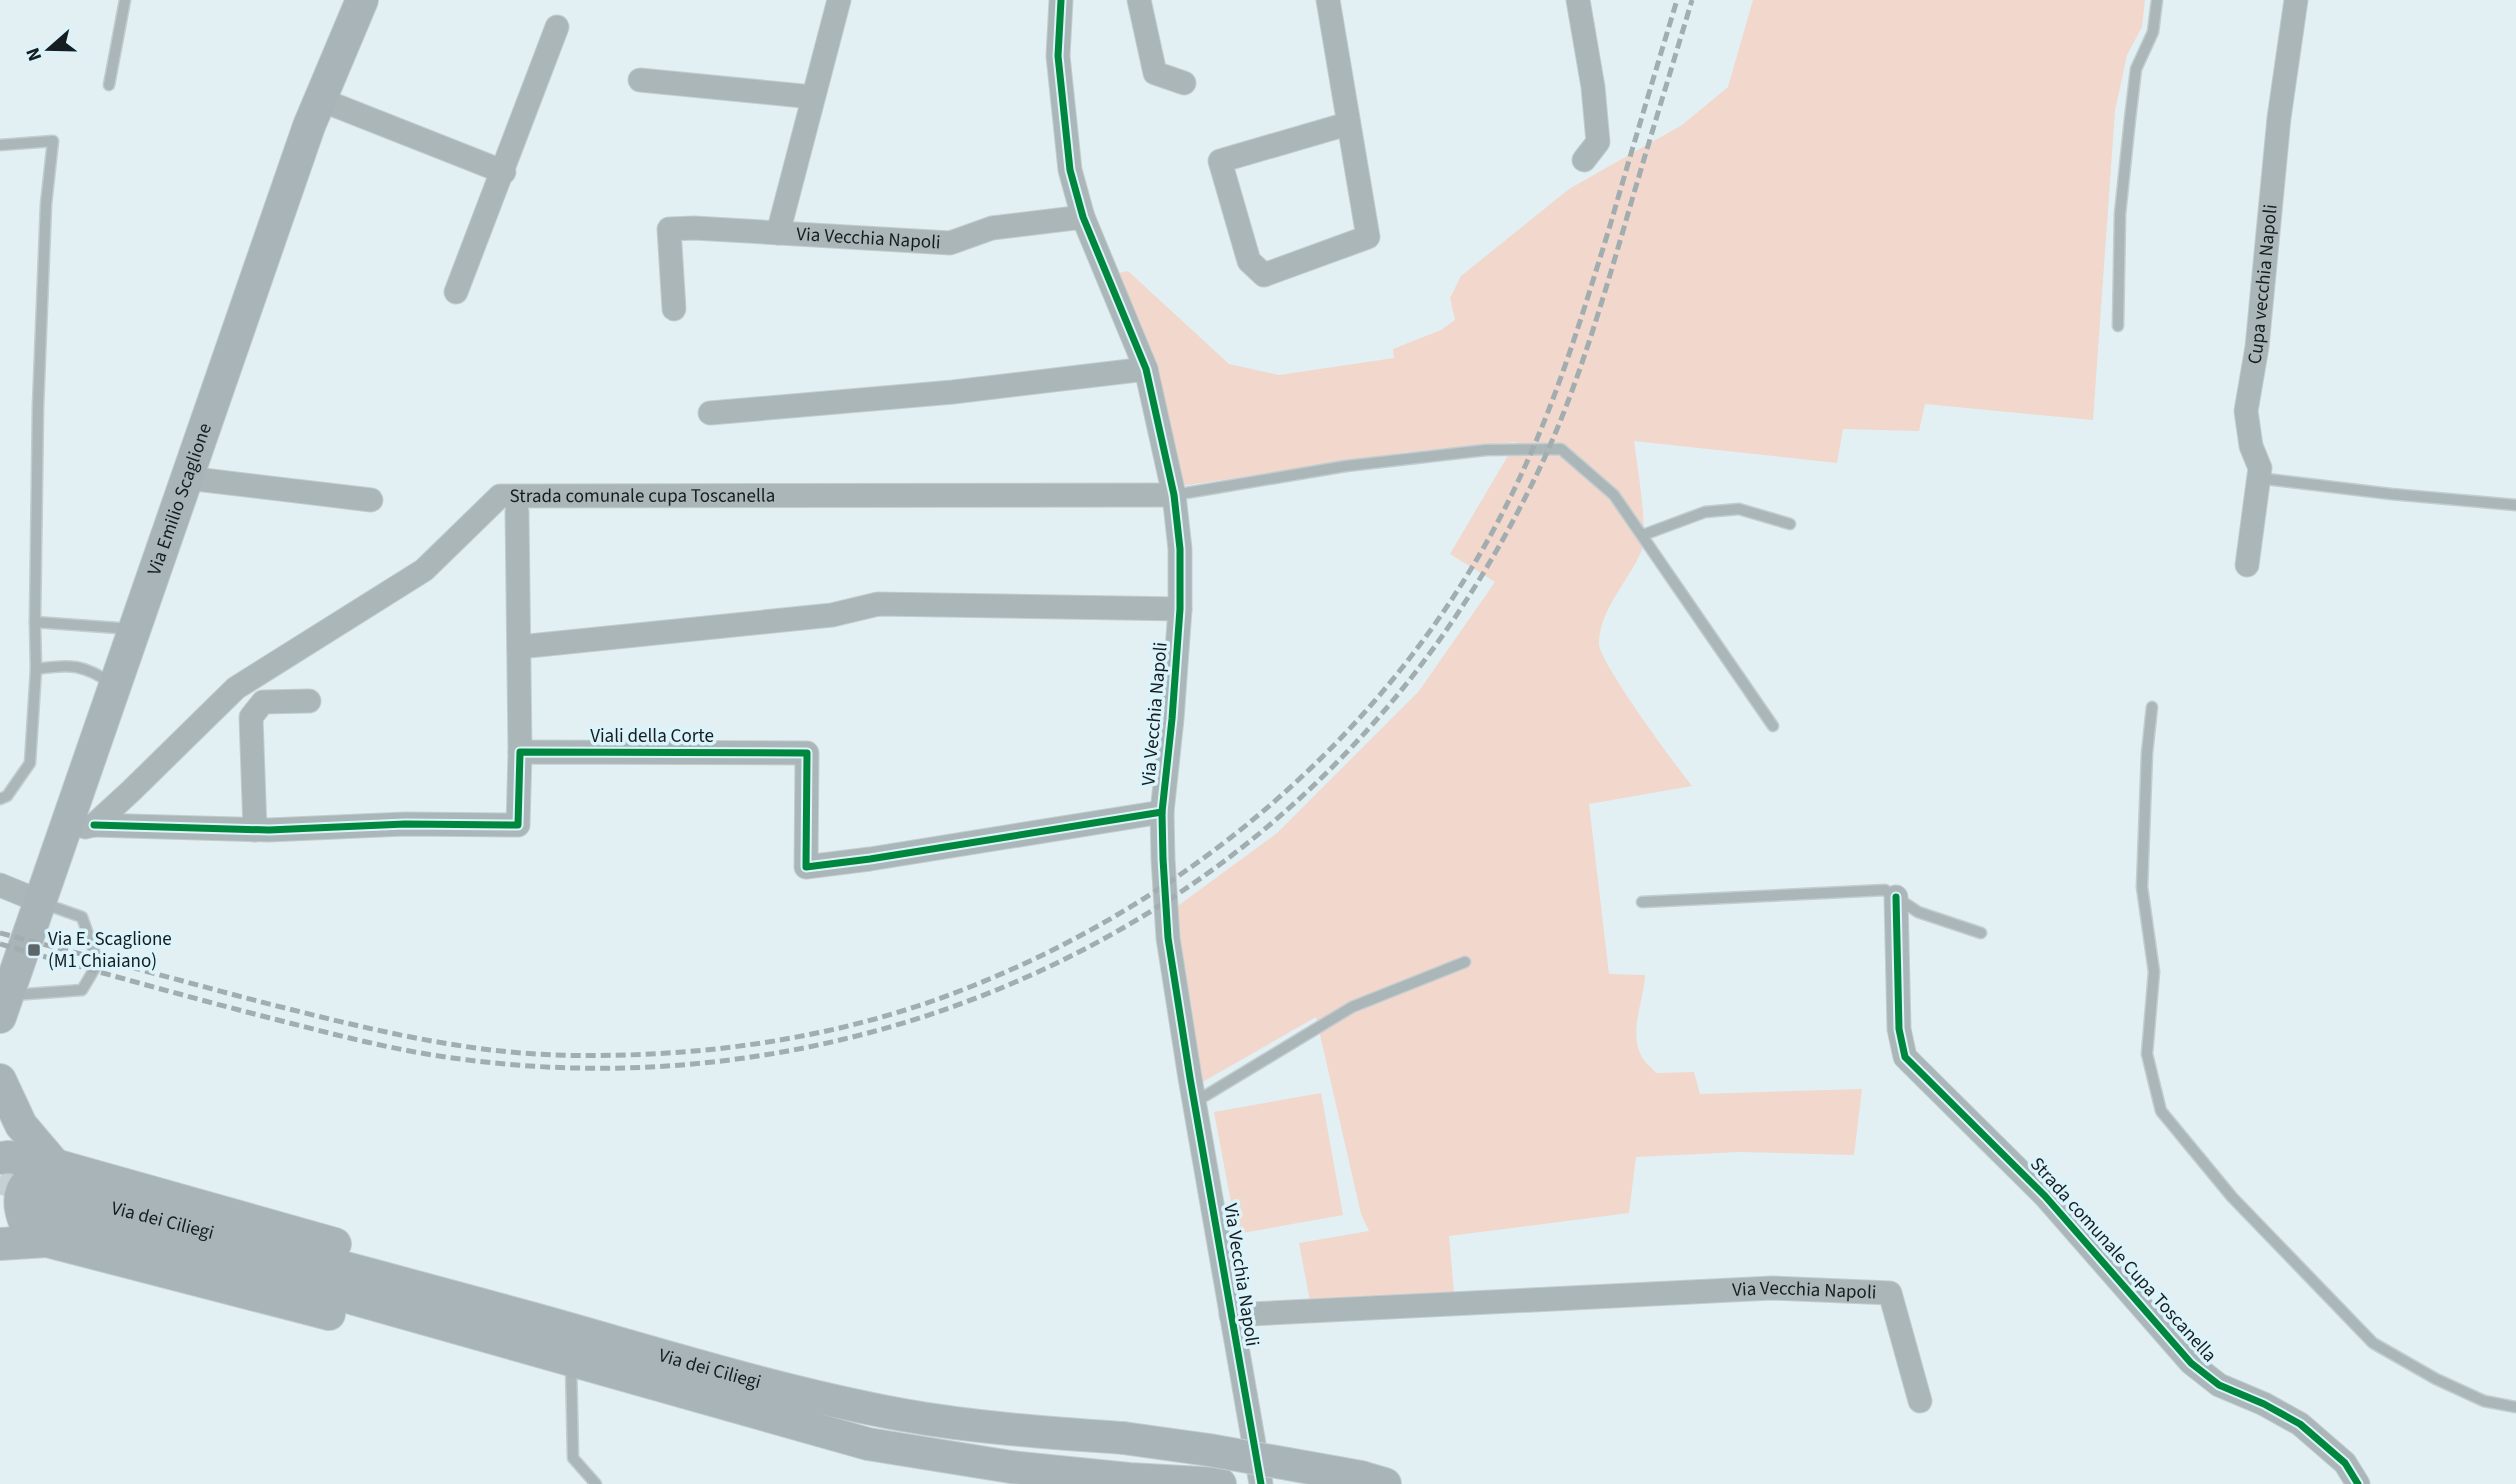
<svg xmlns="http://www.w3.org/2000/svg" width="2516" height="1484" viewBox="0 0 2516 1484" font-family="'Source Sans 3',sans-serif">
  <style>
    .green { fill: #f1d7cc }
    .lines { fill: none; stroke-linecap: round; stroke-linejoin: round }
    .secondary-tunnel { stroke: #c3d0d4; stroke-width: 32; stroke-dasharray: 32 16; stroke-linecap: butt }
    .service-casing { stroke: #c3cdd0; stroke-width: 13 }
    .minor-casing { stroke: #c3cdd0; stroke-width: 25 }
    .secondary-casing { stroke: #c3cdd0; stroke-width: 34 }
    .service { stroke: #abb6b9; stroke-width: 10 }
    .minor { stroke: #abb6b9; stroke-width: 23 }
    .secondary { stroke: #a8b4b8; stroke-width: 32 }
    .rail { stroke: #a2adb0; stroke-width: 5; stroke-dasharray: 10 5; stroke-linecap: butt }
    .secondary-bridge-casing { stroke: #c3cdd0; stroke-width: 34; stroke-linecap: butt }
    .secondary-bridge { stroke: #a8b4b8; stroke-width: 32 }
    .cycleway-casing { stroke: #dbf3fb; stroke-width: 11 }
    .cycleway { stroke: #00873e; stroke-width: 7 }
    .poi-dot { fill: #5d676a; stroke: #dbf3fb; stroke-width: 2.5 }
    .labels { text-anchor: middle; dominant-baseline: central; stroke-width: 7; stroke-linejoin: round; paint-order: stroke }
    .street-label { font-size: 19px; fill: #151d20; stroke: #dbf3fb }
    .poi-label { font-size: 19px; fill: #151d20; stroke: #dbf3fb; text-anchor: start }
  </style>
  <rect width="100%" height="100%" fill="#e2f0f4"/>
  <g class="green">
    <path d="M1753,0H2145L2142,27L2127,55L2115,111L2093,420L1925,404L1919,431L1843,429L1837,463L1634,441C1637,464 1649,533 1641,552C1628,582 1599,610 1599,644C1599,662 1676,766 1692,786L1589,804L1609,974L1645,975C1644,1001 1628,1032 1642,1057C1645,1063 1652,1068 1656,1073L1694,1072L1700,1094L1862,1089L1854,1155L1740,1152L1636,1157L1629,1213L1449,1236L1454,1293L1310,1301L1299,1243L1369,1231L1361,1214L1316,1017L1199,1084L1175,908L1277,833L1419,691L1495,582L1450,554L1516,442L1408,452L1188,485L1179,484L1117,273L1128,271L1229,364L1279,375L1394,358L1393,349L1441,330L1455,320L1450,298L1461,276L1569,189L1682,125L1728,87Z"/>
    <path d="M1321,1093L1343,1215L1237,1234L1214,1112Z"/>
  </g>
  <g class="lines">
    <path class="secondary-tunnel" d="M0,1178L47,1192"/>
    <g class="service-casing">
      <g id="service">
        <path d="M109,85L125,0"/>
        <path d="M0,145L53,141L46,204L38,406L35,622L36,669L30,763L7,796L0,799"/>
        <path d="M2118,326L2120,214L2130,119L2136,69L2153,32L2157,0"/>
        <path d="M2258,478L2391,494L2516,505"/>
        <path d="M1174,495L1346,466L1486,450L1561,449L1614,495L1773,726"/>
        <path d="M1643,535L1705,512L1739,509L1790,524"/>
        <path d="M35,622L132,629"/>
        <path d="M36,669C70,664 84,664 112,684"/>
        <path d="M2152,707L2147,753L2142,887L2154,972L2147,1054L2161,1111L2232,1197L2373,1343L2436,1379L2484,1401L2516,1407"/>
        <path d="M1642,902L1885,890L1918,912L1981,933"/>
        <path d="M14,995L82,990L98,963L82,917L42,903"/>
        <path d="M1195,1102L1352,1007L1465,962"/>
        <path d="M571,1363L573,1458L596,1484"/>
      </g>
    </g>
    <g class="minor-casing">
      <g id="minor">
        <path d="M1061,0L1058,56L1070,170L1083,217L1146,369L1174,495L1180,549V609L1172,719L1162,812L1163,859L1168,938L1190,1078L1261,1484"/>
        <path d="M1139,0L1155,73L1184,83"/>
        <path d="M1328,0L1368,237L1264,275L1249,261L1220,161L1347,124"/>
        <path d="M1578,0L1593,87L1598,142L1584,160"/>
        <path d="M640,80L813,97"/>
        <path d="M319,99L504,172"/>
        <path d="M778,233L839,0"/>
        <path d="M456,292L557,27"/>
        <path id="s1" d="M674,309L669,229L694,228L950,243L992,228L1083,217"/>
        <path d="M710,413L953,392L1146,369"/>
        <path d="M187,478L371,500"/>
        <path d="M517,512L520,752"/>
        <path id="s2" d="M2247,565L2260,468L2251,446L2246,411L2257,347L2279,118L2296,0"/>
        <path d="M519,647L832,615L878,604L1180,609"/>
        <path d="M94,825L269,830L405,824L518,825L520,752L807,753L806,867L870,859L1162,812"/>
        <path id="s3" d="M85,827L94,825L131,791L236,688L424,570L500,496L1174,495"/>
        <path d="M255,830L251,717L263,702L309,701"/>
        <path d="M0,885L39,901"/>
        <path d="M1896,897L1899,1029L1905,1057L2045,1196L2191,1363L2219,1385L2264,1404L2300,1424L2345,1463L2358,1484"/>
        <path id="s4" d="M1231,1315L1772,1288L1890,1293L1920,1401"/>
      </g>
    </g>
    <g class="secondary-casing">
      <g id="secondary">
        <path id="s5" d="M0,1017L309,126L362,0"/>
        <path d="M0,1080L21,1125L55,1165"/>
        <path d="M0,1158L9,1157L55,1165L335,1244"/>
        <path id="s6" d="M52,1193C213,1232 374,1275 534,1319C656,1353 778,1392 903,1415C976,1428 1050,1433 1123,1438"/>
        <path d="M43,1211L868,1444L1011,1467L1129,1479L1220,1484"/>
        <path d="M31,1236C12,1198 17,1182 55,1165"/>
        <path d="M0,1244L47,1241L329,1314"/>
        <path d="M1361,1477L1385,1484"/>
      </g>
    </g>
    <use href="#service" class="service"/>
    <use href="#minor" class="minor"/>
    <use href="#secondary" class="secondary"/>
    <g class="rail">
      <path d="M0,933C81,954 161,975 242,997C344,1023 449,1051 554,1055C690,1059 830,1041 957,992C1201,899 1411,714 1521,475C1558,396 1583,313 1609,229C1631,153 1654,76 1677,0"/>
      <path d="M0,944C88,969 177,994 266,1017C333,1034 399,1052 468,1060C789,1101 1122,988 1346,753C1421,675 1481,586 1529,490C1571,408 1597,319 1623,231C1645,154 1669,77 1692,0"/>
    </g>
    <g class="secondary-bridge-casing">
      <path id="secondary-bridge" d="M1123,1438L1209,1450L1361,1477"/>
    </g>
    <use href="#secondary-bridge" class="secondary-bridge"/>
    <g class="cycleway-casing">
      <g id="cycleway">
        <path d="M1061,0L1058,56L1070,170L1083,217L1146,369L1174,495L1180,549V609L1172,719L1162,812L1163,859L1168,938L1190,1078L1261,1484"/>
        <path d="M94,825L269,830L405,824L518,825L520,752L807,753L806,867L870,859L1162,812"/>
        <path d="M1896,897L1899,1029L1905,1057L2045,1196L2191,1363L2219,1385L2264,1404L2300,1424L2345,1463L2358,1484"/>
      </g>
    </g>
    <use href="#cycleway" class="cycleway"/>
  </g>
  <rect class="poi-dot" x="27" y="943" width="14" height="14" rx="3.5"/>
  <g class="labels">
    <g class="street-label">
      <text stroke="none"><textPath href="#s1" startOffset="280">Via Vecchia Napoli</textPath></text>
      <text stroke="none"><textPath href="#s2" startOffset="285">Cupa vecchia Napoli</textPath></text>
      <text stroke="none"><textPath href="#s3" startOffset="677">Strada comunale cupa Toscanella</textPath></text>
      <text stroke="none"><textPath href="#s5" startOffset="548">Via Emilio Scaglione</textPath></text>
      <text transform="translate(1155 714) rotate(-85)">Via Vecchia Napoli</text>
      <text x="652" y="736">Viali della Corte</text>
      <text stroke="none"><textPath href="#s6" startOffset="114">Via dei Ciliegi</textPath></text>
      <text transform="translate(2123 1260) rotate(48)">Strada comunale Cupa Toscanella</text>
      <text transform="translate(1241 1275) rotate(81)">Via Vecchia Napoli</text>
      <text stroke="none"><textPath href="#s4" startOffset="574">Via Vecchia Napoli</textPath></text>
      <text stroke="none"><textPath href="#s6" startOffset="681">Via dei Ciliegi</textPath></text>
    </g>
    <g class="poi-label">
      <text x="48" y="939">Via E. Scaglione<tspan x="48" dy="22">(M1 Chiaiano)</tspan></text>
    </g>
  </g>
  <g transform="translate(49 49) rotate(250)" stroke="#dbf3fb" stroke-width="5" paint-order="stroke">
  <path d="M0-5L12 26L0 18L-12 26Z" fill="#151d20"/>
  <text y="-10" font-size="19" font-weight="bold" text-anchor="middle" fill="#151d20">N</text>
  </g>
</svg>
